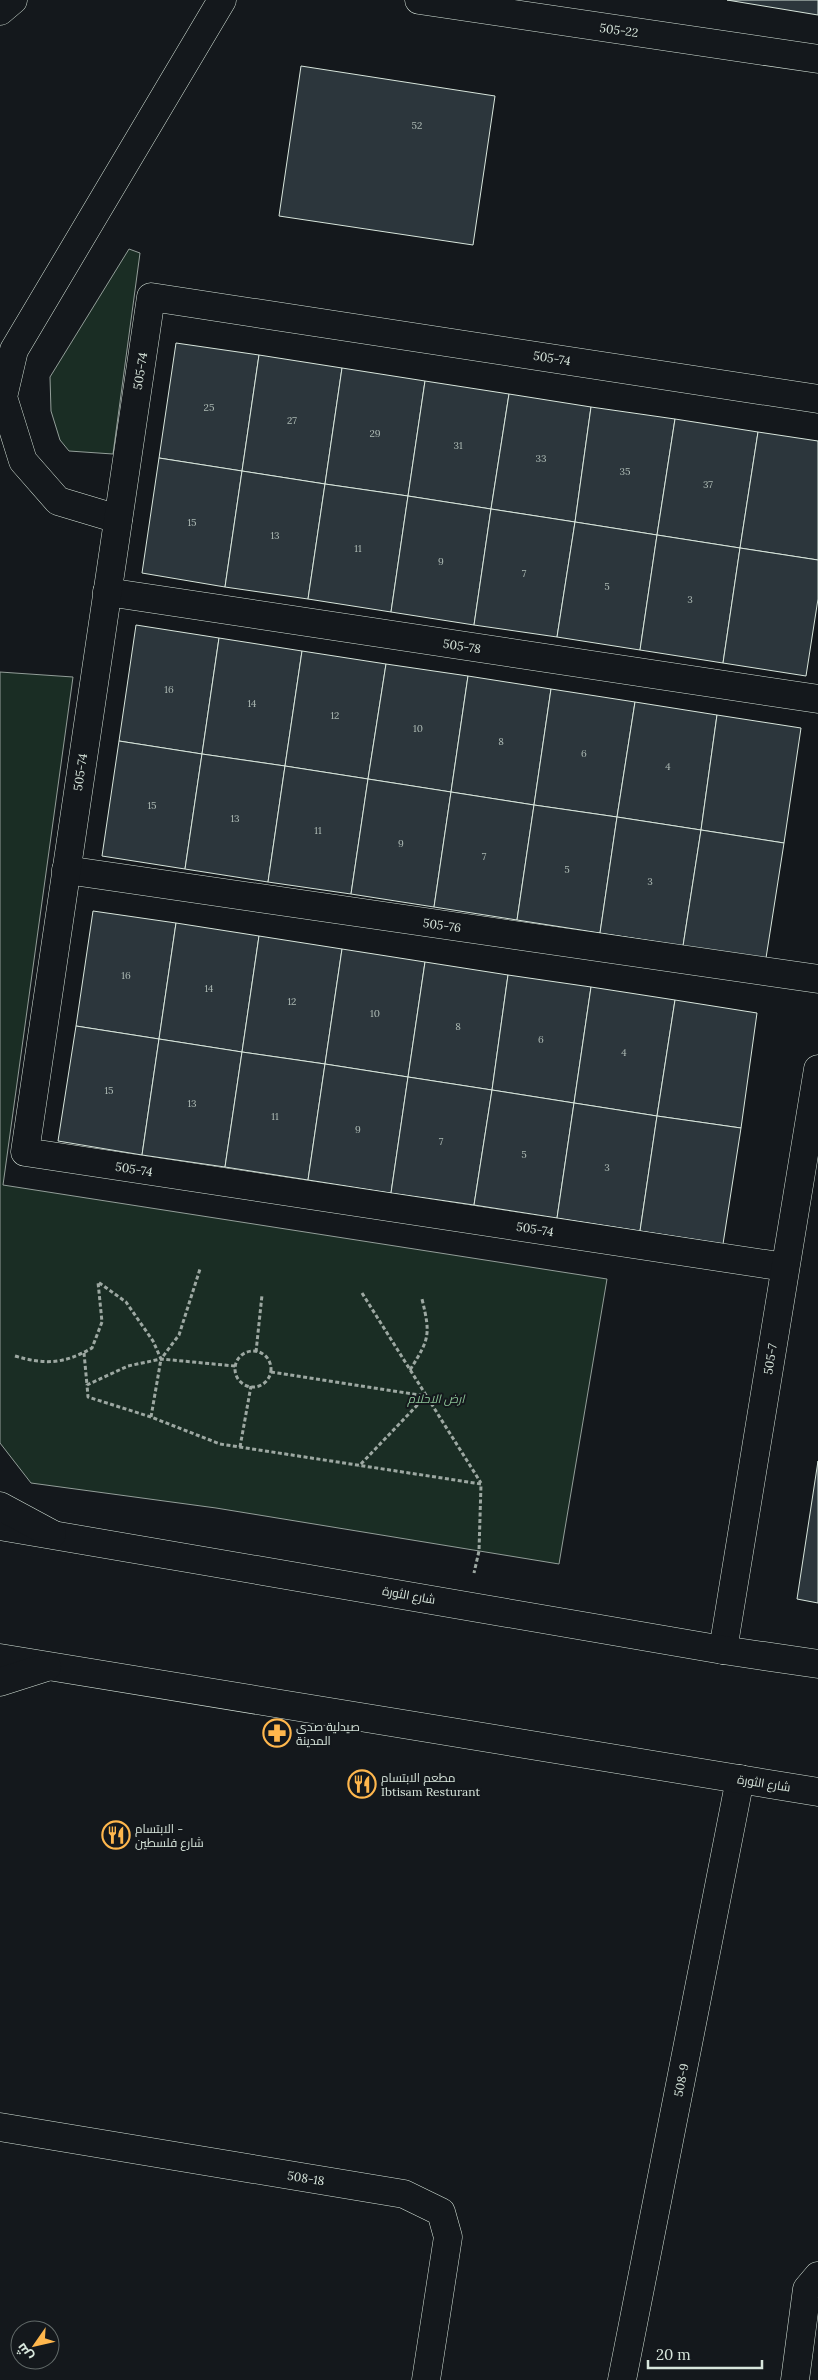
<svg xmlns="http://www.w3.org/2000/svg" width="818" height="2380" viewBox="0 0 818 2380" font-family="Lora,Cairo,serif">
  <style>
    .green { fill: #1a2d24; stroke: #939e99 }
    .building { fill: #2c363c; stroke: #d8e6dc }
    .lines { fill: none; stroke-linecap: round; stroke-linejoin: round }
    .minor-casing { stroke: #d8e6dc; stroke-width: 29 }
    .primary-casing { stroke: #d8e6dc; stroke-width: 29 }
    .motorway-casing { stroke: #d8e6dc; stroke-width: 29 }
    .path { stroke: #9da8a2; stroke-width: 3; stroke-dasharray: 4 2.5; stroke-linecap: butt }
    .minor { stroke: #14181c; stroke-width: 28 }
    .primary { stroke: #14181c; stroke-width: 28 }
    .motorway { stroke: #14181c; stroke-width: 28 }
    .labels { text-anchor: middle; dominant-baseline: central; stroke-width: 4; stroke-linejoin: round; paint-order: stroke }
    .number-label { font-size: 10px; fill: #adbab4 }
    .street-label { font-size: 12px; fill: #d8e6dc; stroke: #14181c }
    .park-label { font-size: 12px; font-style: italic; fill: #8ac095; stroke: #14181c }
    .poi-label { font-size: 12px; fill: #d8e6dc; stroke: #14181c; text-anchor: start }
  </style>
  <rect width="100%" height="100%" fill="#14181c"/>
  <g class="green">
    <path d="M129,249L140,253L113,454L69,451L60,440L51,411L50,377Z"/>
    <path d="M0,672L73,677L3,1185L607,1279L559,1564L216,1508L31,1483L0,1443Z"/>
  </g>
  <g class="building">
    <path d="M727,0H818V15Z"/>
    <path d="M301,66L495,96L473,245L279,216Z"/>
    <path d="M176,343L259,355L242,471L159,458Z"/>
    <path d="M259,355L342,368L325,484L242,471Z"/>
    <path d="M342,368L425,381L408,496L325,484Z"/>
    <path d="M425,381L509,394L491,509L408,496Z"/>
    <path d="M509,394L591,407L575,522L491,509Z"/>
    <path d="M591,407L675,419L657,535L575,522Z"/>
    <path d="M675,419L758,432L740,548L657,535Z"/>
    <path d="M758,432L818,441V560L740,548Z"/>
    <path d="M159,458L242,471L225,587L142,573Z"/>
    <path d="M242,471L325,484L308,599L225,587Z"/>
    <path d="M325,484L408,496L391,612L308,599Z"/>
    <path d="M408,496L491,509L474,625L391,612Z"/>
    <path d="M491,509L575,522L557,637L474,625Z"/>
    <path d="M575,522L657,535L640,650L557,637Z"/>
    <path d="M657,535L740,548L723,663L640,650Z"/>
    <path d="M740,548L818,560V599L806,676L723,663Z"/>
    <path d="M136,625L219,638L202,754L119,741Z"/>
    <path d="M219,638L302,651L285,766L202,754Z"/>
    <path d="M302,651L386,664L368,779L285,766Z"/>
    <path d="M386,664L468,676L451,792L368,779Z"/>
    <path d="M468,676L551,689L534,805L451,792Z"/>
    <path d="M551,689L635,702L617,817L534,805Z"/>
    <path d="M635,702L717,715L701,830L617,817Z"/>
    <path d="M717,715L801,728L784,843L701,830Z"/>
    <path d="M119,741L202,754L185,869L102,856Z"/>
    <path d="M202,754L285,766L268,882L185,869Z"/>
    <path d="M285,766L368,779L351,894L268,882Z"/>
    <path d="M368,779L451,792L434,907L351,894Z"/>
    <path d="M451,792L534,805L517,920L434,907Z"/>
    <path d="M534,805L617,817L600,933L517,920Z"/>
    <path d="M617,817L701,830L683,946L600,933Z"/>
    <path d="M701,830L784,843L766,958L683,946Z"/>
    <path d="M93,911L176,923L159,1039L76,1026Z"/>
    <path d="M176,923L259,936L242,1052L159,1039Z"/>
    <path d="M259,936L342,949L325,1064L242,1052Z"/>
    <path d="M342,949L425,962L408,1077L325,1064Z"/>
    <path d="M425,962L508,975L492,1090L408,1077Z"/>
    <path d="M508,975L591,987L574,1103L492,1090Z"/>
    <path d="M591,987L675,1000L657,1116L574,1103Z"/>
    <path d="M675,1000L757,1013L741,1128L657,1116Z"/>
    <path d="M76,1026L159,1039L142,1155L58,1141Z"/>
    <path d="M159,1039L242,1052L225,1167L142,1155Z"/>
    <path d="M242,1052L325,1064L308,1180L225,1167Z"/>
    <path d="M325,1064L408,1077L391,1193L308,1180Z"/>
    <path d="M408,1077L492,1090L474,1205L391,1193Z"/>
    <path d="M492,1090L574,1103L557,1218L474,1205Z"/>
    <path d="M574,1103L657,1116L640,1231L557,1218Z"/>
    <path d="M657,1116L741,1128L723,1244L640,1231Z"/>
    <path d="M818,1461V1603L797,1599Z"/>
  </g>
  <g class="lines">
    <g class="minor-casing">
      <g id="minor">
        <path d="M419,0L818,59"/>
        <path d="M0,11L13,0"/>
        <path d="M118,519L58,501L23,461L3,397L14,350L222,0"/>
        <path d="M107,592L818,699"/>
        <path d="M66,870L818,979"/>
        <path d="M785,1267L25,1152L151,297L818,399"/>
        <path d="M723,1650L818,1069"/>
        <path d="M0,2127L404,2194L441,2212L448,2237L426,2380"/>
        <path d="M622,2380L740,1779"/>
        <path d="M795,2380L807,2289L818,2276"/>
      </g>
    </g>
    <g class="primary-casing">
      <g id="primary">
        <path d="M0,1526L723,1650L818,1664"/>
        <path d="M0,1658L818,1792"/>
      </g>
    </g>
    <g class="motorway-casing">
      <g id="motorway">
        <path d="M0,1506L52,1534"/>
        <path d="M0,1682L47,1667"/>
      </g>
    </g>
    <g class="path">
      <path d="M362,1293L481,1483"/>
      <circle cx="253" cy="1369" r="18"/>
      <path d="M256,1352L262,1295"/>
      <path d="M84,1353L87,1385"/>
      <path d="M15,1356C45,1365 64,1364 92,1348L102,1322L98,1282L126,1302L153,1341L161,1359L179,1335L200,1269"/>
      <path d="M235,1366L161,1359L128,1366L87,1385L88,1397L151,1417L220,1444L481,1484L479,1551L474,1573"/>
      <path d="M410,1370C429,1339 431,1336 422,1299"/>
      <path d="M271,1372L426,1396L359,1466"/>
      <path d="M151,1417L161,1359"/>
      <path d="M240,1447L251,1386"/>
    </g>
    <use href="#minor" class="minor"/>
    <use href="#primary" class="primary"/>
    <use href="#motorway" class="motorway"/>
  </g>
  <defs>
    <g id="pharmacy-ring" transform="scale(1.4375)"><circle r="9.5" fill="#14181c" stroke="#ffb74d" stroke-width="1.5"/><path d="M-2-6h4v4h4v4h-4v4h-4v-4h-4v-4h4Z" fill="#ffb74d"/></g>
    <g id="restaurant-ring" transform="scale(1.4375)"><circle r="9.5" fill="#14181c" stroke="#ffb74d" stroke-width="1.5"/><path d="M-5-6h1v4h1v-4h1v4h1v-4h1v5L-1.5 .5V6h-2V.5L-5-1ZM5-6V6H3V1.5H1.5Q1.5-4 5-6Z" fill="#ffb74d"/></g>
  </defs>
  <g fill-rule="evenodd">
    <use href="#pharmacy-ring" x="277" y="1733"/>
    <use href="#restaurant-ring" x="362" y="1784"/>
    <use href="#restaurant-ring" x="116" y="1835"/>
  </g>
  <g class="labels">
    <g class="number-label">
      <text x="417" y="125">52</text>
      <text x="209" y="407">25</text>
      <text x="292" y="420">27</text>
      <text x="375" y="433">29</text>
      <text x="458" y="445">31</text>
      <text x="541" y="458">33</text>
      <text x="625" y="471">35</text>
      <text x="708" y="484">37</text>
      <text x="192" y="522">15</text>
      <text x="275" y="535">13</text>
      <text x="358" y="548">11</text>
      <text x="441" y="561">9</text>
      <text x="524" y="573">7</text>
      <text x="607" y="586">5</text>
      <text x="690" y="599">3</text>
      <text x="169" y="689">16</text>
      <text x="252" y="703">14</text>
      <text x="335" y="715">12</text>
      <text x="418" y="728">10</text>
      <text x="501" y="741">8</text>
      <text x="584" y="753">6</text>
      <text x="668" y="766">4</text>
      <text x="152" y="805">15</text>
      <text x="235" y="818">13</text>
      <text x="318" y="830">11</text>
      <text x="401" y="843">9</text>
      <text x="484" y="856">7</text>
      <text x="567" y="869">5</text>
      <text x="650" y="881">3</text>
      <text x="126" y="975">16</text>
      <text x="209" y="988">14</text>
      <text x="292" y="1001">12</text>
      <text x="375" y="1013">10</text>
      <text x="458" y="1026">8</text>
      <text x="541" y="1039">6</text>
      <text x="624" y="1052">4</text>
      <text x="109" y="1090">15</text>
      <text x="192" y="1103">13</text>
      <text x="275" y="1116">11</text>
      <text x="358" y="1129">9</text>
      <text x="441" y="1141">7</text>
      <text x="524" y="1154">5</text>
      <text x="607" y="1167">3</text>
    </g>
    <g class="street-label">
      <text transform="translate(619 30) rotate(8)">505-22</text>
      <text transform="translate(552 358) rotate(9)">505-74</text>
      <text transform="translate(140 371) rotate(-81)">505-74</text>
      <text transform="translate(462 646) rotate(9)">505-78</text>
      <text transform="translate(80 772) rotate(-82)">505-74</text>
      <text transform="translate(442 925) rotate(8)">505-76</text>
      <text transform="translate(134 1169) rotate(9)">505-74</text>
      <text transform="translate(535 1229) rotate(9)">505-74</text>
      <text transform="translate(770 1359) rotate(-81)">505-7</text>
      <text transform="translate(409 1595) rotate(10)">شارع الثورة</text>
      <text transform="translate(764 1783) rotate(9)">شارع الثورة</text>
      <text transform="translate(681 2080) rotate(-79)">508-9</text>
      <text transform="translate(306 2178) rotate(9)">508-18</text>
    </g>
    <g class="park-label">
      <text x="436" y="1398">ارض الاحلام</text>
    </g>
    <g class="poi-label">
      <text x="296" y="1726">صيدلية صدى<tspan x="296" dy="14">المدينة</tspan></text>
      <text x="381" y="1777">مطعم الابتسام<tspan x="381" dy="14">Ibtisam Resturant</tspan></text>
      <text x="135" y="1828">الابتسام -<tspan x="135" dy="14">شارع فلسطين</tspan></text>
    </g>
  </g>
  <g transform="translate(35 2345) rotate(236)"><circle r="24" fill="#14181c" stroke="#626a69"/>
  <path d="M0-4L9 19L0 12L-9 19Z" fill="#ffb74d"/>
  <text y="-8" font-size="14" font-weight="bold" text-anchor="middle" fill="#d8e6dc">ش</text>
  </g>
  <path d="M648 2360v8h114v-8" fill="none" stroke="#d8e6dc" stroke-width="2.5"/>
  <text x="656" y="2360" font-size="15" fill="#d8e6dc" stroke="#14181c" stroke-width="4" paint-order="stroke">20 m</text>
</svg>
